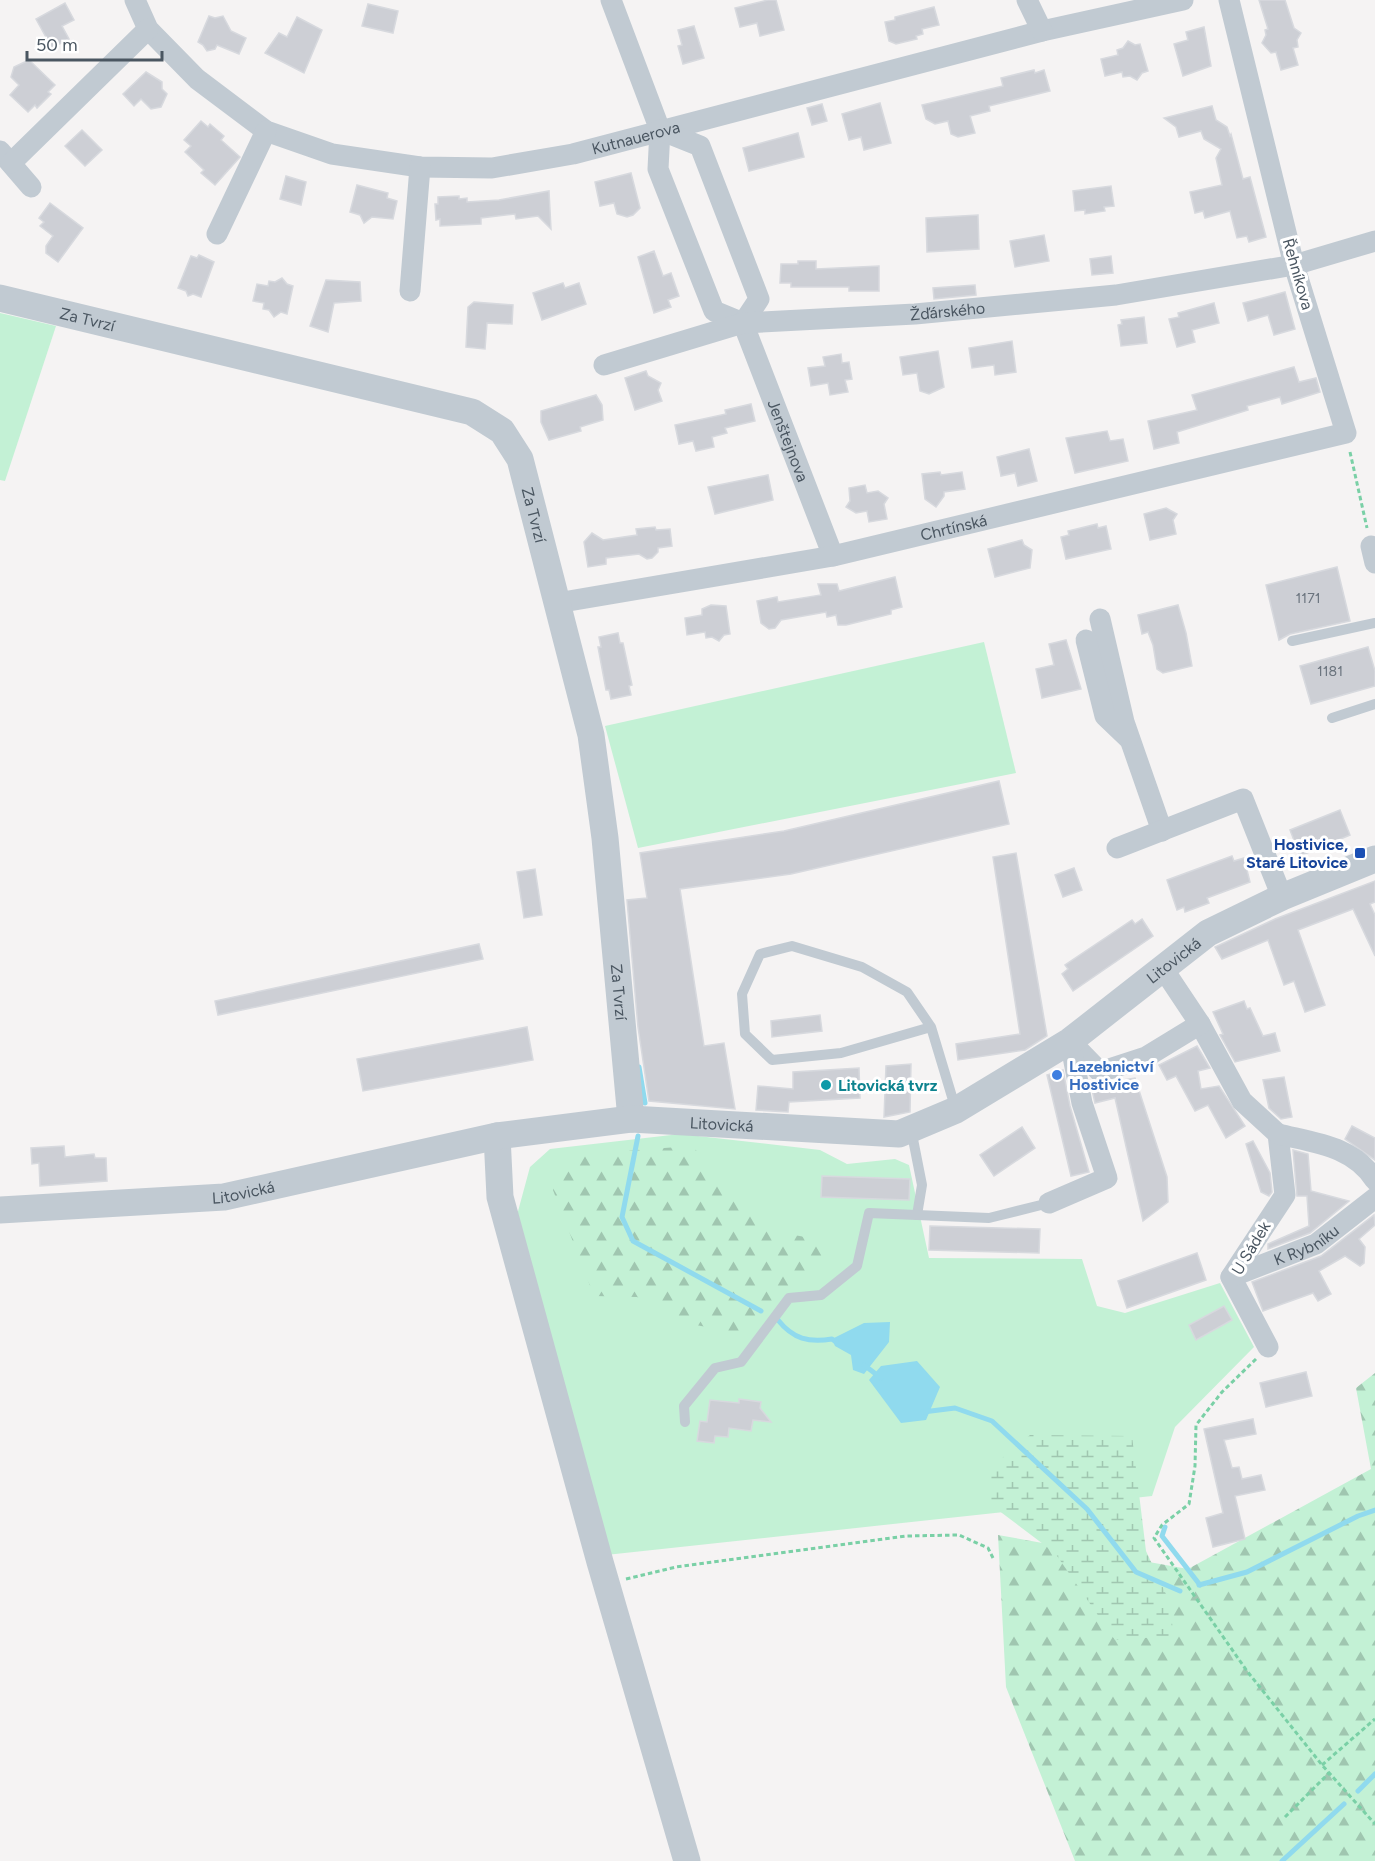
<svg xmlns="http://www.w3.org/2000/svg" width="1375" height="1861" viewBox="0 0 1375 1861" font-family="Figtree,sans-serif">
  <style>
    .grass { fill: #c3f1d5 }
    .forest { fill: url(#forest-firs) }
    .wetland { fill: url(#wetland-marsh) }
    .water { fill: #90daee }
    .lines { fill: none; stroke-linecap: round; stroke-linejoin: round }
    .stream { stroke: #90daee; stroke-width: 5 }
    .building { fill: #cdcfd5; stroke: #d7d9de; stroke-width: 1.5 }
    .path { stroke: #7ad0a6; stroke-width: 3; stroke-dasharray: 4.5 3; stroke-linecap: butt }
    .service { stroke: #c1cad2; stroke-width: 10 }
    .minor { stroke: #c1cad2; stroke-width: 21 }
    .tertiary { stroke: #c1cad2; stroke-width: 27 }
    .transit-dot { fill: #1a4fb4; stroke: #fff; stroke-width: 2 }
    .shop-dot { fill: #3f7fe0; stroke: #fff; stroke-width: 2 }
    .culture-dot { fill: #0f9aa8; stroke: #fff; stroke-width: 2 }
    .labels { text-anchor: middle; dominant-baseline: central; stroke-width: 6; stroke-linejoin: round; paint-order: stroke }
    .number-label { font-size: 14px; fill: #6b747e }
    .street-label { font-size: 16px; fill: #4a5661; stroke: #fff }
    .transit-label { font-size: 16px; font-weight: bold; fill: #164399; stroke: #fff; text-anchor: end }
    .shop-label { font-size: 16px; font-weight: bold; fill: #366cbe; stroke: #fff; text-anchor: start }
    .culture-label { font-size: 16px; font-weight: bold; fill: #0d838f; stroke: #fff; text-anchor: start }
  </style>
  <defs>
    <pattern id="forest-firs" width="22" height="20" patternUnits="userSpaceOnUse" patternTransform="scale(1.5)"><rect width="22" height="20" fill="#c3f1d5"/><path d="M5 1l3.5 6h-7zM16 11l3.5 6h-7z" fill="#a0c6b0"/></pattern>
    <pattern id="wetland-marsh" width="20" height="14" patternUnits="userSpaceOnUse" patternTransform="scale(1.5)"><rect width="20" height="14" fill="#c3f1d5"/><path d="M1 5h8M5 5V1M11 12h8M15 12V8" fill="none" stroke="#a0c6b0"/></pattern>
  </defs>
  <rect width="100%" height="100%" fill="#f5f3f3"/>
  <g class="grass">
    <path d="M0,313L56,326L5,481L0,480Z"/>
    <path d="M984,642L1016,773L638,848L605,726Z"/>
    <path d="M680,1134L820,1150L847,1164L895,1159L909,1165L929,1258L1082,1259L1097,1306L1125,1313L1220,1283L1254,1347L1175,1427L1152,1496L606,1555L517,1215L530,1167L550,1149Z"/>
  </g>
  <g class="forest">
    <path d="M692,1146L772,1231L849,1245L737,1333L696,1325L637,1297L594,1296L553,1190L567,1155Z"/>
    <path d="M1375,1373V1861H1075L1006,1687L998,1535L1188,1569L1371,1469L1356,1388Z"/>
  </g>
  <path class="wetland" d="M1030,1435L1132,1436L1146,1551L1171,1605L1173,1636L1115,1640L1055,1553L990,1504L989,1469Z"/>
  <g class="water">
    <path d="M890,1322L889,1342L864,1374L853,1370L851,1355L835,1346L832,1339L864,1323Z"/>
    <path d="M917,1361L940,1387L926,1420L901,1423L869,1380L881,1366Z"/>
  </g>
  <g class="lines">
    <g class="stream">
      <path d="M639,1067L645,1103"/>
      <path d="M638,1136L622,1217L633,1241L761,1311"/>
      <path d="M778,1320C793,1339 809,1343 832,1339L836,1342"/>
      <path d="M864,1365L881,1378"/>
      <path d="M923,1412L955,1408L992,1421L1087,1509L1136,1572L1180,1591"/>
      <path d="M1165,1527L1162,1536L1200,1585"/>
      <path d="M1199,1585L1247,1572L1358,1516L1375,1510"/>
      <path d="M1358,1791L1375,1774"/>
      <path d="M1282,1861L1344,1804"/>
    </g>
  </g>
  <g class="building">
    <path d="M768,0H776L784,30L760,36L757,23L740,27L735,8Z"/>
    <path d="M1259,0H1285L1294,28L1301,33L1297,40L1298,47L1293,48L1298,65L1281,70L1276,52L1271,53L1262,43L1266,35L1265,30L1268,29Z"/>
    <path d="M65,3L74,20L62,26L69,39L52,48L36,19Z"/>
    <path d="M368,4L398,11L393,33L362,26Z"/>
    <path d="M934,7L939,25L922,29L923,34L916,36L917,39L896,44L889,41L885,22L895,20V17Z"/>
    <path d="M209,16L215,18L223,16L231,31L246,38L239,54L217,45L215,49L207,51L203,45L198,42Z"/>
    <path d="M297,17L322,30L304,73L265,53L279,33L287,37Z"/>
    <path d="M694,26L704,58L683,64L678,46L682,45L678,30Z"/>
    <path d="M1204,27L1211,66L1183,76L1174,44L1188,40L1186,32Z"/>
    <path d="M1128,41L1135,45L1140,44L1148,71L1142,73L1137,80L1130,76L1123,77L1122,72L1105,76L1101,59L1118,55L1117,50L1123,48Z"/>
    <path d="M29,60L55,85L48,92L51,94L37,108L35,105L28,112L10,95L19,85L11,77L14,67Z"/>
    <path d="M1034,70L1035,73L1044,70L1050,91L989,106L990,111L970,116L975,133L958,137L951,134L948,121L935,124L926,119L922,105L1003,86L1001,78Z"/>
    <path d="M146,72L162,82V89L167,94L161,107L151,109L141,99L134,106L123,94Z"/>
    <path d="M880,103L891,143L864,150L861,137L849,140L842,114Z"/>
    <path d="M822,104L827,121L812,125L807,108Z"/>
    <path d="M1212,106L1216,120L1227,127L1230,136L1231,134L1243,179L1250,177L1266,237L1249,242L1247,236L1237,238L1230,211L1205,218L1203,211L1195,213L1190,192L1222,185L1216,158L1221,149L1204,139L1201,131L1179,137L1176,127L1164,118Z"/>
    <path d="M201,121L208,127L210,124L224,136L221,140L240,157L215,185L201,173L204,170L185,152L191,146L184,140Z"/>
    <path d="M82,130L102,150L85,166L65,146Z"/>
    <path d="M798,133L804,157L749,171L743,148Z"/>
    <path d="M631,173L640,208L633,215L627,217L617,214L614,203L600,206L595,182Z"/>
    <path d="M286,176L306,182L301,205L280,199Z"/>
    <path d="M357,185L388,193L387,198L397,201L393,219L372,217L364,223L360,215L350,212Z"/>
    <path d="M1111,186L1114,206L1104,207L1105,211L1085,214V210L1075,211L1073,191Z"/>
    <path d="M549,191L551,229L538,216L516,219L515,214L481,218V224L440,226V219L436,220L435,204H438V197L459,196V199L467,198V202L499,200Z"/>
    <path d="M50,203L83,228L58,262L46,253V246L53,236L40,226L44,222L39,218Z"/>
    <path d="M978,215L979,249L927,252L926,218Z"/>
    <path d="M1044,235L1049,261L1015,267L1010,241Z"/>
    <path d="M654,251L663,276L671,273L679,296L668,300L671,307L654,313L638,257Z"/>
    <path d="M199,255L214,262L201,297L193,294L188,296L186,291L178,288L191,256L197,258Z"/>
    <path d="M1111,256L1113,273L1092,275L1090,259Z"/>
    <path d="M798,261H816V269L879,266V291H849V287H791V283H780L781,264H798Z"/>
    <path d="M282,278L287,284L293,286L287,314L281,312L274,317L269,310L263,309L264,303L253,301L257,284L268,286L269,281L275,282Z"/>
    <path d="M326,280L360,282L361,301L334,303L328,332L310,326Z"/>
    <path d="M563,283L565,288L579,283L586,304L542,320L533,293Z"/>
    <path d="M975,285L976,295L934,299L933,288Z"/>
    <path d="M1285,292L1295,329L1274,335L1268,315L1248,321L1243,303Z"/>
    <path d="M474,302L513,305L512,324L487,323L485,349L466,347L468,307Z"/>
    <path d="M1214,303L1219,323L1192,330L1195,342L1177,347L1169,319L1179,317L1178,313Z"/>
    <path d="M1144,317L1147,343L1121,346L1118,325L1122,324L1121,320Z"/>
    <path d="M1012,341L1016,372L995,375L994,365L972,368L969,348Z"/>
    <path d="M938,351L944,387L929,394L920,391L917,373L903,375L900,357Z"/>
    <path d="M841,354L842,363L849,362L852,379L845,380L848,392L830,395L828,383L811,386L808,368L825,366L823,357Z"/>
    <path d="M1294,367L1299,382L1316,378L1320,392L1282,404L1280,397L1247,406L1248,410L1177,432L1179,443L1154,449L1148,421L1197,410L1192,395Z"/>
    <path d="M646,371L648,376L661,383L658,390L662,401L635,410L625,378Z"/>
    <path d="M596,395L602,405L603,420L580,427L581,431L549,440L541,422V411Z"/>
    <path d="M751,404L755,421L725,428L727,433L712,437L714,447L696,451L693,441L679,444L675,425L726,414L725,410Z"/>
    <path d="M1107,431L1110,441L1123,439L1128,461L1075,473L1066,438Z"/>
    <path d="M1029,449L1037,481L1018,486L1015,473L1001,476L997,457Z"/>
    <path d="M940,472L941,475L962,472L965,489L944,492V496L936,507L925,499L922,474Z"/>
    <path d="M768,475L773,500L715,514L708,487Z"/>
    <path d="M865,485L867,493L878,491L888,498L884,504L887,519L869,522L867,511L856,513L846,507L850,501L849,488Z"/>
    <path d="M1166,508L1177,514L1173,520L1176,534L1150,540L1144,514Z"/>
    <path d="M1097,524L1098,528L1106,526L1111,549L1066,559L1061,537L1069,535L1068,531Z"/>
    <path d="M655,527L656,530L670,529L672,546L658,548V552L652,558L647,559L639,554L606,558V564L588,567L584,542L592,533L603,540L637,535L636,529Z"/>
    <path d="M1022,540L1024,545L1032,550L1030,568L995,577L988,549Z"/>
    <path d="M1337,567L1350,621L1290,634L1279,640L1266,585Z"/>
    <path d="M895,577L902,607L891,610V614L846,625H838L836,615L827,617L826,612L781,620L775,628L769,629L761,623L757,601L777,597L778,602L821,595L818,584H837L839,591Z"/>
    <path d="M711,605L726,606L730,634L724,635L719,641L712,637L706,638L705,632L687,635L685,618L702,615V609Z"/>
    <path d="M1178,605L1186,633L1192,666L1163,673L1157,669L1153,645L1148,632L1142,634L1138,615Z"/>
    <path d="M618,633L620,643H623L632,685L629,686L631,695L611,699L609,690H606L598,647H601L599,637Z"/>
    <path d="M1066,640L1081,689L1042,698L1036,669L1054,665L1049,644Z"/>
    <path d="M1368,647L1375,671V686L1311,704L1300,666Z"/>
    <path d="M999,781L1009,824L791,874L680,889L704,1046L724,1043L735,1109L649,1101L638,1027L627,900L647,898L640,853L784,831Z"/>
    <path d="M1340,810L1350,835L1300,856L1290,830Z"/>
    <path d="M1016,853L1047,1036L1025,1050L958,1060L956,1044L1020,1034L993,857Z"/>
    <path d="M1232,856L1234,861L1244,858L1250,882L1207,898L1209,903L1185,912L1184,907L1177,910L1167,880Z"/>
    <path d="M1074,868L1082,890L1063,897L1055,875Z"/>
    <path d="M535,869L542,915L524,918L517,872Z"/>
    <path d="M1375,881V902L1370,904L1375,915V956L1353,909L1298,930L1325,1005L1305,1012L1294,981L1284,985L1268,940L1222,959L1215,947L1275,919Z"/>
    <path d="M1142,919L1153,936L1073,991L1062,974L1068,969L1065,965L1132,920L1135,924Z"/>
    <path d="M479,944L483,959L218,1015L215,1001Z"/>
    <path d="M1244,1001L1247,1009L1250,1008L1263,1036L1275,1033L1280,1051L1235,1062L1220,1035L1223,1034L1213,1012Z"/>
    <path d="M820,1015L822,1031L772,1037L771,1021Z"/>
    <path d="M527,1027L533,1060L363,1091L357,1059Z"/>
    <path d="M1197,1046L1210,1068L1198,1071L1201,1089L1219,1086L1245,1126L1226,1138L1208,1105L1195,1111L1176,1076L1167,1080L1159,1065Z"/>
    <path d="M911,1064L910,1112L884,1117L886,1066Z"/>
    <path d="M859,1068L860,1098L789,1102L788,1112L756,1110L758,1086L793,1089V1072Z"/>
    <path d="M1063,1070L1070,1106L1089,1172L1071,1176L1047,1075Z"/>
    <path d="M1284,1077L1292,1117L1281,1119L1269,1108L1263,1080Z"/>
    <path d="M1135,1078L1167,1177L1168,1202L1143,1221L1115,1098L1095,1103L1091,1085Z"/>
    <path d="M1352,1126L1375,1138V1160L1345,1139Z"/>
    <path d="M1022,1127L1035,1148L994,1176L980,1155Z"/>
    <path d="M1253,1141L1270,1173L1272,1192L1269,1196L1261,1192L1246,1144Z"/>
    <path d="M64,1146L65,1157L94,1154L95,1158H106L107,1181L40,1186L39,1163L32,1164L31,1148Z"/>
    <path d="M1293,1150L1308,1154L1311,1191L1349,1201L1310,1233L1268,1249V1244L1309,1226L1307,1196H1297Z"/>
    <path d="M822,1176L910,1179L909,1200L821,1197Z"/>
    <path d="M1374,1215L1375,1225L1359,1239L1365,1247L1364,1263L1360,1266L1345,1256L1319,1271L1331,1294L1318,1301L1313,1293L1263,1311L1252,1282L1321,1256Z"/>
    <path d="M930,1226L1040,1229L1039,1253L929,1250Z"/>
    <path d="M1197,1253L1206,1280L1127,1308L1118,1281Z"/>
    <path d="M1224,1306L1232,1320L1196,1340L1189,1325Z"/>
    <path d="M1306,1372L1312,1396L1266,1407L1260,1383Z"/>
    <path d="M739,1399L761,1402L760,1408L771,1422L753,1420L751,1431L729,1428L728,1437L715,1436L714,1443L697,1441L700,1421L707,1422L710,1400L739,1403Z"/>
    <path d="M1253,1419L1256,1434L1224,1440L1232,1468L1239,1467L1242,1479L1261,1475L1265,1490L1235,1496L1245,1539L1213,1547L1206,1518L1223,1513L1204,1429Z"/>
  </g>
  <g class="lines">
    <g class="path">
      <path d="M1350,452L1367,528"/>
      <path d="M1256,1359L1222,1392L1196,1425L1195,1466L1189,1504L1162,1525L1154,1538L1247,1671L1322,1765L1375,1824"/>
      <path d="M626,1579L676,1567L906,1536L959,1535L988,1548L994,1560"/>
      <path d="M1322,1765L1375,1719"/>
      <path d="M1285,1817L1329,1773"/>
    </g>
    <g class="service">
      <path d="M1292,641L1375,623"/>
      <path d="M1332,718L1375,704"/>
      <path d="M931,1027L841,1053L772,1060L745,1034L742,994L760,954L792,946L862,967L907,992L931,1027L956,1110"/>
      <path d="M911,1129L922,1185L917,1215"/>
      <path d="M685,1422L684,1406L715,1368L741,1362L789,1298L821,1295L857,1266L869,1213L989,1218L1049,1203"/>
    </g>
    <g class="minor">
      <path id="s1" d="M135,0L148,29L197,79L266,131L332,154L420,167L492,168L573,154L1042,31L1183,0"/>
      <path id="s2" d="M611,0L660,130L658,169L714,311L743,323L833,556"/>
      <path d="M1027,0L1042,31"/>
      <path d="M660,130L700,146L759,299L743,323"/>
      <path d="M0,151L31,187"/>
      <path d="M11,163L148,29"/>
      <path d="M217,234L266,131"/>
      <path d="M410,291L420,167"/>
      <path id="s3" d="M604,365L743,323L915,314L1116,295L1294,265L1375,241"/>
      <path d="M1371,546L1375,563"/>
      <path id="s4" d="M557,603L833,556L1346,433L1294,265L1229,0"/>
      <path d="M1100,619L1124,722L1162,831"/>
      <path d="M1086,640L1105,716L1128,738"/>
      <path d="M1117,848L1243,799L1282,897"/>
      <path d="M1200,1024L1242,1101L1278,1134L1285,1195L1231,1277L1268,1347"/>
      <path d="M1070,1041L1100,1072L1146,1057L1200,1024L1164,970"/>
      <path d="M1278,1134C1315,1143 1353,1146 1375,1180"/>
      <path d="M1049,1203L1107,1178L1082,1103L1070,1041"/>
      <path id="s5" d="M1231,1277L1316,1244L1375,1198"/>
    </g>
    <g class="tertiary">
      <path id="s6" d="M0,298L472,412L502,431L520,459L591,735L605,838L631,1119"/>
      <path d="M497,1136L500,1197L600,1562L687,1861"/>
      <path id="s7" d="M0,1210L224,1197L497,1136L631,1119L899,1134L956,1110L1070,1041L1208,933L1282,897L1375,859"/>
    </g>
  </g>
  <rect class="transit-dot" x="1354" y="847" width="12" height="12" rx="3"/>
  <circle class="shop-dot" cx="1057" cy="1075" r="6"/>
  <circle class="culture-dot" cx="826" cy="1085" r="6"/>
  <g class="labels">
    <g class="number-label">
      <text x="1308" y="598">1171</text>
      <text x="1330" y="671">1181</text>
    </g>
    <g class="street-label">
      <text stroke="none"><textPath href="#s1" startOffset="566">Kutnauerova</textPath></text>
      <text transform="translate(1298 274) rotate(74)">Řehníkova</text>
      <text stroke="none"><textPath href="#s3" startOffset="350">Žďárského</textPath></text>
      <text stroke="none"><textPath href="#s6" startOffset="90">Za Tvrzí</textPath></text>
      <text stroke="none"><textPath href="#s2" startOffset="488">Jenštejnova</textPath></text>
      <text stroke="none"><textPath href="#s6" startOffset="612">Za Tvrzí</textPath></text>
      <text stroke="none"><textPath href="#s4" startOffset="404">Chrtínská</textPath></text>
      <text stroke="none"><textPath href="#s7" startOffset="1234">Litovická</textPath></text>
      <text stroke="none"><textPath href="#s6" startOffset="1098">Za Tvrzí</textPath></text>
      <text stroke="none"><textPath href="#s7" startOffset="730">Litovická</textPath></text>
      <text stroke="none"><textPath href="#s7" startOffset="244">Litovická</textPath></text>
      <text stroke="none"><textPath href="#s5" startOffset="82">K Rybníku</textPath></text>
      <text transform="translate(1251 1248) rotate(-59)">U Sádek</text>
    </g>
    <g class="transit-label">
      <text x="1348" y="844">Hostivice,<tspan x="1348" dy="18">Staré Litovice</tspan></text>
    </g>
    <g class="shop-label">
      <text x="1069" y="1066">Lazebnictví<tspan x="1069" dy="18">Hostivice</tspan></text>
    </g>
    <g class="culture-label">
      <text x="838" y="1085">Litovická tvrz</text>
    </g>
  </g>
  <path d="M27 51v9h135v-9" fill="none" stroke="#4a5661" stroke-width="3"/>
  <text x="36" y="51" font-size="18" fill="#4a5661" stroke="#ffffff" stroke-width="4.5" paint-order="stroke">50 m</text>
</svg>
